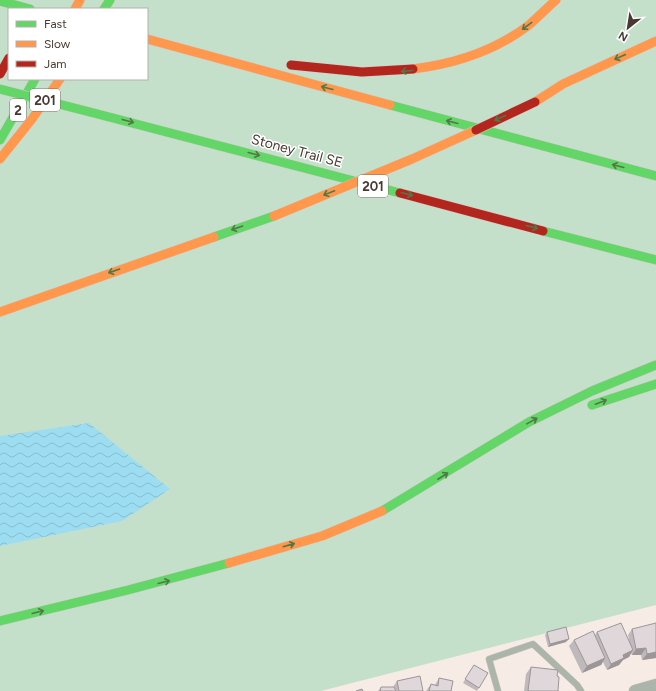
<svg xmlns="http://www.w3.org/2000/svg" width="656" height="691" viewBox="0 0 656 691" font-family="Figtree,sans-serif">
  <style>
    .grass { fill: #c4e0cb; fill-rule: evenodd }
    .water { fill: url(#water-waves) }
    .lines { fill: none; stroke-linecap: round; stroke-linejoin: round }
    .lane-casing { stroke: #d2c9c3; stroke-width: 7 }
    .street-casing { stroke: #d2c9c3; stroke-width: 13 }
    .fast-casing { stroke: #d2c9c3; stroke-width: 10 }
    .slow-casing { stroke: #d2c9c3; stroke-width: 10 }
    .jam-casing { stroke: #d2c9c3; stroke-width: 10 }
    .lane { stroke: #acb5a9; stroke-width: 6 }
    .street { stroke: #acb5a9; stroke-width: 12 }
    .fast { stroke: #63d668; stroke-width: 9 }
    .slow { stroke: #ff974d; stroke-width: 9 }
    .jam { stroke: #b3261e; stroke-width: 9 }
    .fast-bridge-casing { stroke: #d2c9c3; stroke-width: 10; stroke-linecap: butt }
    .slow-bridge-casing { stroke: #d2c9c3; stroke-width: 10; stroke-linecap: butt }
    .jam-bridge-casing { stroke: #d2c9c3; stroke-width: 10; stroke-linecap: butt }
    .fast-bridge { stroke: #63d668; stroke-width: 9 }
    .slow-bridge { stroke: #ff974d; stroke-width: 9 }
    .jam-bridge { stroke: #b3261e; stroke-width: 9 }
    .wall { fill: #c0b9bb }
    .shaded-wall { fill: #9c9698 }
    .building { fill: #dfd7d9; stroke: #9c9698 }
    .oneway { stroke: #527847 }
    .labels { text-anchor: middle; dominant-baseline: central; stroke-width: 3; stroke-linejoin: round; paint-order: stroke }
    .shield { fill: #fff; stroke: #7e746f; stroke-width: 1 }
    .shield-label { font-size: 13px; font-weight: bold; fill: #473931 }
    .street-label { font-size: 14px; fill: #473931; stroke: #fff }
  </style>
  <defs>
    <pattern id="water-waves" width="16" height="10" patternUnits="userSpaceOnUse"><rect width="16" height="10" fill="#9dddf2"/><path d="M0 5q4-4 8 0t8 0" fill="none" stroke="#89bed0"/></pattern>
  </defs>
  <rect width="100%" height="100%" fill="#f7ece5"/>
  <path class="grass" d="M0,0H656V605L321,691H0ZM9,9H147V79H9Z"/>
  <path class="water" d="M89,423L170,489L122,521L0,546V436Z"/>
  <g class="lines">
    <g class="lane-casing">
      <path id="lane" d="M498,691L489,659L533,644L577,685L581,691"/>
    </g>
    <g class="street-casing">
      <path id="street" d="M635,691L656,685"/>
    </g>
    <g class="fast-casing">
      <g id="fast">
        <path d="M0,1L30,9"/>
        <path d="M104,9L110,0"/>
        <path d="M390,105L656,176"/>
        <path d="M90,112L400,193"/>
        <path d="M0,140L35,79"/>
        <path d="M543,231L656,260"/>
        <path d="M214,237L274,216"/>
        <path d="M592,405L656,384"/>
        <path d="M382,511L529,422L592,391L656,365"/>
        <path d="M0,621L128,590L229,563"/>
      </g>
    </g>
    <g class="slow-casing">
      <g id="slow">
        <path d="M75,9L80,0"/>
        <path d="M147,39L390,105"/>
        <path d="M413,69C454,64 495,51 529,25C538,17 547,8 556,0"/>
        <path d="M535,102L563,84L656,41"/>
        <path d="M0,159L32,119L60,79"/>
        <path d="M0,312L214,237"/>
        <path d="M229,563L322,536L382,511"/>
      </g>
    </g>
    <g class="jam-casing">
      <g id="jam">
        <path d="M291,65L362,72L413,69"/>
        <path d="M0,74L9,58"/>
        <path d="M400,193L543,231"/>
      </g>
    </g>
    <use href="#lane" class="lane"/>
    <use href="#street" class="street"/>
    <use href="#fast" class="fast"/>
    <use href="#slow" class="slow"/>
    <use href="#jam" class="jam"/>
    <g class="fast-bridge-casing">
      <path id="fast-bridge" d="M0,89L90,112"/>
    </g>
    <g class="slow-bridge-casing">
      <path id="slow-bridge" d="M274,216L412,159L476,130"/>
    </g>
    <g class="jam-bridge-casing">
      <path id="jam-bridge" d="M476,130L535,102"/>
    </g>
    <use href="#fast-bridge" class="fast-bridge"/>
    <use href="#slow-bridge" class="slow-bridge"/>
    <use href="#jam-bridge" class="jam-bridge"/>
  </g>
  <g class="wall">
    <path d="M632,629L656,658L642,660L641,655H632L631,653L629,657L623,660L619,665L607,670L603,662L601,665L582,673L569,646L574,640L595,635L597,632L629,640L628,635Z"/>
    <path d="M547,632L566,642L548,647L545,635Z"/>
    <path d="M531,667L557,676L558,691H524L526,674Z"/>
    <path d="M472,668L488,673L477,691L463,683Z"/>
    <path d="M439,678L451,691H426L431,684L435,685Z"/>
    <path d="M397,681L423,691H378L381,687H393Z"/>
  </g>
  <g class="shaded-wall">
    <path d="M569,639L566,642L548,647L550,644Z"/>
    <path d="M646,648L641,655H632L636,649Z"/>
    <path d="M633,650L629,657L623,660L619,665L607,670L611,664L623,655Z"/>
    <path d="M656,652V658L642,660L647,654Z"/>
    <path d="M605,658L601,665L582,673L587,666Z"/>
  </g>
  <g class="building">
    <path d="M621,623L633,650L623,655L624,658L611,664L597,632Z"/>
    <path d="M656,623V652L647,654L646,648L636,649L632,629Z"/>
    <path d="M566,627L569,639L550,644L547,632Z"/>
    <path d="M593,631L605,658L587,666L574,640Z"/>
    <path d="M474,665L488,673L479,688L465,679Z"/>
    <path d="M531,667L558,670L557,676L559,677L558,691H528Z"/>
    <path d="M420,676L423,691H399L397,681Z"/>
    <path d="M439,678L453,681L451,691H429L431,684L438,686Z"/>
    <path d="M381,687H394L396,691H380Z"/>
    <path d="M362,689L363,691H356Z"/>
  </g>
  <defs><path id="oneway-shaft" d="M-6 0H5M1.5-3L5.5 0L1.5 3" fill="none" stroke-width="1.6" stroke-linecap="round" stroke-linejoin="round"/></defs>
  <g class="oneway">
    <use href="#oneway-shaft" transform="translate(527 26) rotate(143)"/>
    <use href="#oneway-shaft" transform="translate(620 57) rotate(156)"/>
    <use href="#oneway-shaft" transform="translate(407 71) rotate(175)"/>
    <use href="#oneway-shaft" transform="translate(327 88) rotate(-165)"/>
    <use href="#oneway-shaft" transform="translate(500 118) rotate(155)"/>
    <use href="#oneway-shaft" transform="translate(128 121) rotate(15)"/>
    <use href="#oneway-shaft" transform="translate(452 122) rotate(-165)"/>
    <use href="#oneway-shaft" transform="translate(254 154) rotate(15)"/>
    <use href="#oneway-shaft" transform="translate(618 166) rotate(-165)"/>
    <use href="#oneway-shaft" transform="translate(329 193) rotate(158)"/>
    <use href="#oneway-shaft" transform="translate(407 194) rotate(15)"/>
    <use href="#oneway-shaft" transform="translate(532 227) rotate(15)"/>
    <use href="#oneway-shaft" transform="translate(237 228) rotate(161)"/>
    <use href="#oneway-shaft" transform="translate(114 271) rotate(161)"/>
    <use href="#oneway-shaft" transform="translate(601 402) rotate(-21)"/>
    <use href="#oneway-shaft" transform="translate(532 421) rotate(-29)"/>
    <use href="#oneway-shaft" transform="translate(443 476) rotate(-33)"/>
    <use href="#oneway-shaft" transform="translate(289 545) rotate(-16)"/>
    <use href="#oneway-shaft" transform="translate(164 582) rotate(-14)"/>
    <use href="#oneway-shaft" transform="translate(38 612) rotate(-14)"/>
  </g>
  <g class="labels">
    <g class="shield">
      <rect x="30" y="89" width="30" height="22" rx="3"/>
      <rect x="10" y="99" width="16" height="22" rx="3"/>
      <rect x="358" y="175" width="30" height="22" rx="3"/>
    </g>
    <g class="shield-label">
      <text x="45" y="100">201</text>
      <text x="18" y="110">2</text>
      <text x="373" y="186">201</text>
    </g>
    <g class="street-label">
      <text transform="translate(297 151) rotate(15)">Stoney Trail SE</text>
    </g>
  </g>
  <rect x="8" y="8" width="140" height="72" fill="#ffffff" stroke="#b5b0ad"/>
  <rect x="16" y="21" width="20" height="6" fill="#63d668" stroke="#b5b0ad"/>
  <text x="44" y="28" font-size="12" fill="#473931">Fast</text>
  <rect x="16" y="41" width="20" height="6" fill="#ff974d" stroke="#b5b0ad"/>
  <text x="44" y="48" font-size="12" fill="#473931">Slow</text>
  <rect x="16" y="61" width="20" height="6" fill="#b3261e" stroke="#b5b0ad"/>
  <text x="44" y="68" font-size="12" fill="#473931">Jam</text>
  <g transform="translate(628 28) rotate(210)" stroke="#ffffff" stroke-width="3" paint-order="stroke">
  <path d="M0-3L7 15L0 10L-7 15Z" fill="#473931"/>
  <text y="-6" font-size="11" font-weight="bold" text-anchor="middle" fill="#473931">N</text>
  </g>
</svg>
